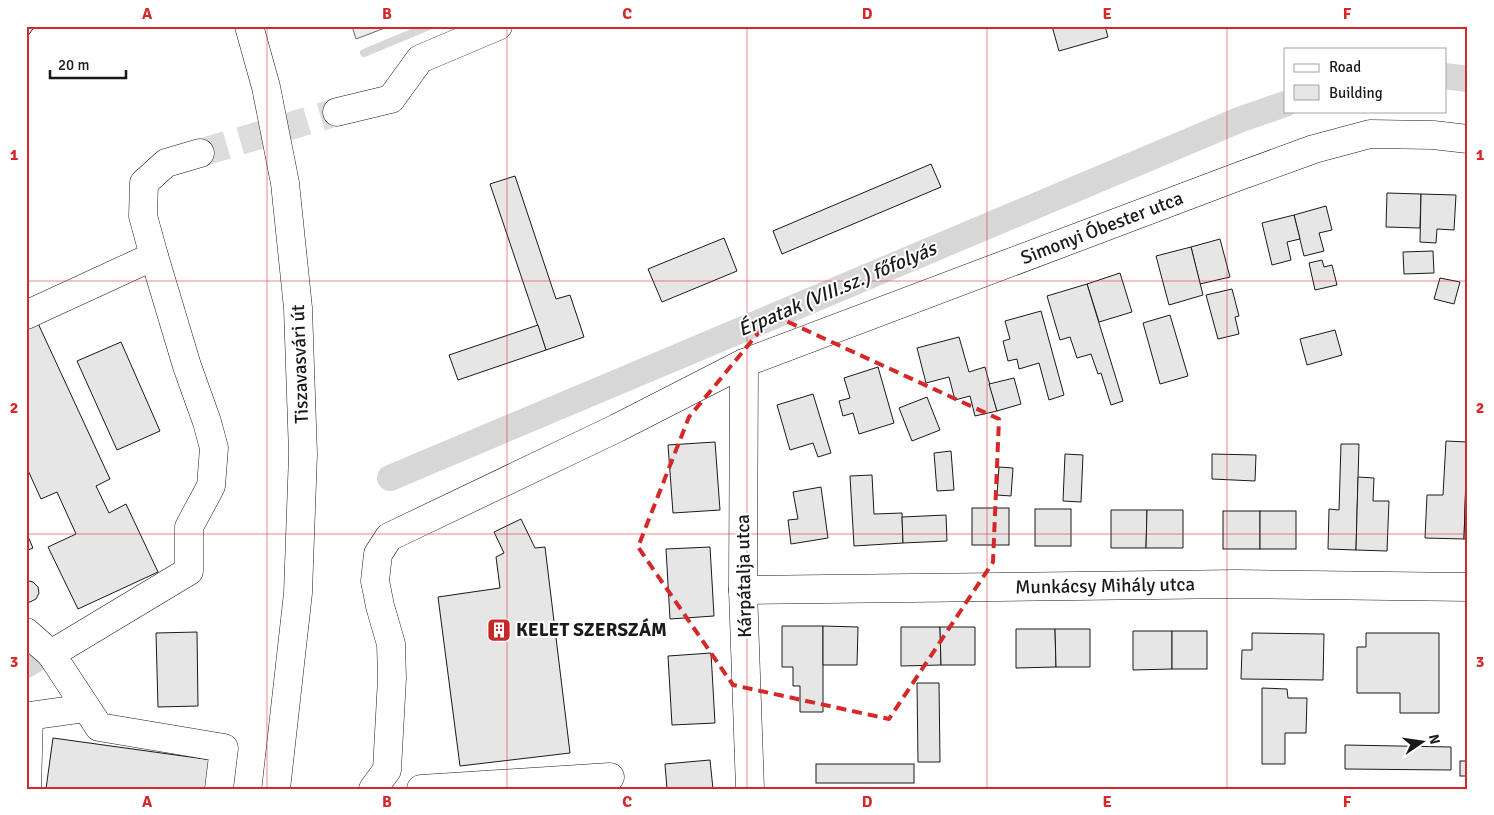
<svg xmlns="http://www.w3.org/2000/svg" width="1494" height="815" viewBox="0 0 1494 815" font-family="Signika,sans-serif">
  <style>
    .built { fill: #ededed; stroke: #6a6a6a }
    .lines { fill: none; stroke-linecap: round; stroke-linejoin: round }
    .stream { stroke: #d7d7d7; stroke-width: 8 }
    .canal { stroke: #d7d7d7; stroke-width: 26 }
    .building { fill: #e6e6e6; stroke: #1a1a1a }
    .minor-tunnel { stroke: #ddd; stroke-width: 28; stroke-dasharray: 28 14; stroke-linecap: butt }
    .minor-casing { stroke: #1a1a1a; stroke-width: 29 }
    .major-casing { stroke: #1a1a1a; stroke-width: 29 }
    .minor { stroke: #fff; stroke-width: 28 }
    .major { stroke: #fff; stroke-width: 28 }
    .rail-casing { stroke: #1a1a1a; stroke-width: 5.5 }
    .rail { stroke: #fff; stroke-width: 4; stroke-dasharray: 11; stroke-linecap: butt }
    .marked { fill: none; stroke: #d62828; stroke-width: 4; stroke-dasharray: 10 6; stroke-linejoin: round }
    .grid { fill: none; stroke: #d62828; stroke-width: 1; stroke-opacity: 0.55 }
    .labels { text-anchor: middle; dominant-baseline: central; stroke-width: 4; stroke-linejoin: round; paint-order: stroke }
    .street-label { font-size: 19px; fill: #1a1a1a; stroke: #fff }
    .poi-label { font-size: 19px; font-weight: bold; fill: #1a1a1a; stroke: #fff; text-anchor: start }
    .water-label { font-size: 20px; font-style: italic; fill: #1a1a1a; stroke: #fff }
    .neatline { fill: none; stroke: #d62828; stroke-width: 2 }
    .grid-label { font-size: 16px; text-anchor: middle; font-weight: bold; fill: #d62828 }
  </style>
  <rect width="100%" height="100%" fill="#fff"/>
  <path class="built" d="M352,26H390L356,39Z"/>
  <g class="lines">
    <path class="stream" d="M364,53L429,26"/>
    <g class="canal">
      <path d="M1445,76L1468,79"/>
      <path d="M390,478L1239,120L1285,104"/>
      <path d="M26,665L36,659"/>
    </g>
  </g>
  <g class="building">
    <path d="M1052,26H1105L1108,37L1059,51Z"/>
    <path d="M931,164L941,187L782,254L773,231Z"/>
    <path d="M515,176L556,299L570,295L584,337L546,350L490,184Z"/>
    <path d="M1387,193L1421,194L1420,228L1386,227Z"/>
    <path d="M1421,194L1456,195L1454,230L1437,229L1436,243L1420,242Z"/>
    <path d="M1326,206L1332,230L1319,233L1324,251L1304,256L1294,215Z"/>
    <path d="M1294,215L1300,239L1287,242L1291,260L1272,265L1262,223Z"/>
    <path d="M724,238L737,271L662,302L648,269Z"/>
    <path d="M1220,239L1230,277L1200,284L1191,247Z"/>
    <path d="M1191,247L1203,295L1169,305L1156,256Z"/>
    <path d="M1433,251L1434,273L1404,274L1403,252Z"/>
    <path d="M1322,260L1324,267L1332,265L1337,285L1315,290L1309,263Z"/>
    <path d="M1120,273L1132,312L1099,322L1087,284Z"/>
    <path d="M1440,278L1460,282L1454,304L1434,299Z"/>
    <path d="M1087,284L1123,401L1111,405L1101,373L1098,374L1091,354L1077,358L1070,337L1060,340L1047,296Z"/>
    <path d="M1232,289L1239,316L1235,317L1239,334L1218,339L1206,295Z"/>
    <path d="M1041,311L1064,395L1049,400L1039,363L1019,369L1017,359L1008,361L1003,341L1010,339L1005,321Z"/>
    <path d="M1170,315L1188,376L1160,384L1143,323Z"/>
    <path d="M36,319L110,479L96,486L109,513L126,504L158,572L78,609L48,547L76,534L57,492L41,499L26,466V324Z"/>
    <path d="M538,325L546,350L458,380L449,355Z"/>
    <path d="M1335,330L1342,355L1307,365L1300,339Z"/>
    <path d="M959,337L969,372L985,367L997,411L975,416L970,396L955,400L949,377L926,383L917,348Z"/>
    <path d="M121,342L160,431L117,450L77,361Z"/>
    <path d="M878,367L894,423L859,434L853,413L843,416L839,401L850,398L844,378Z"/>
    <path d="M1014,378L1021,404L997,411L989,384Z"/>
    <path d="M813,394L831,453L818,457L813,443L790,450L777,405Z"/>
    <path d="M927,397L940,430L912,441L899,408Z"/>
    <path d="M1446,441L1467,442L1464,539L1425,538L1427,495H1443Z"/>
    <path d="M715,442L720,510L673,513L668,445Z"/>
    <path d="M1341,444H1359L1356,550L1328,549L1329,509L1339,510Z"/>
    <path d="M1467,450H1468V539H1464Z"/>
    <path d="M951,451L954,490L937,491L934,453Z"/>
    <path d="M1065,454L1083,455L1081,502L1063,501Z"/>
    <path d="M1212,454L1256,455L1255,481L1212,479Z"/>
    <path d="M999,467L1013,468L1011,496L997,495Z"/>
    <path d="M872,475L874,514L902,513L903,543L854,546L850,476Z"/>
    <path d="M1358,477L1374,478L1373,501H1389L1387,551L1356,550Z"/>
    <path d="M821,487L828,538L791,544L788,520L798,519L793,492Z"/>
    <rect x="972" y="508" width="37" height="37"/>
    <rect x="1035" y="509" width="36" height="37"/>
    <path d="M1111,510H1147L1146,548H1111Z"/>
    <path d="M1147,510H1183V548H1146Z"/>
    <rect x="1223" y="511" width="37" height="38"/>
    <rect x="1260" y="511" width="36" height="38"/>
    <path d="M946,515L947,541L903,543L902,517Z"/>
    <path d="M521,519L535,548L545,547L570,753L460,766L438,597L500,588L496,557L504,553L494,532Z"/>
    <path d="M26,532L33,548L26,551Z"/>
    <path d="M710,547L714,616L670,619L666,549Z"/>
    <path d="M29,581L33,582L38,587L39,593L36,599L30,602H27L26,582Z"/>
    <path d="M782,626H823V712H800V686H793V667H782Z"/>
    <path d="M823,626L858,627L857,665H823Z"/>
    <path d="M901,627H940L941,665L901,666Z"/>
    <path d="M940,627H975V665H941Z"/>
    <path d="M1016,629H1055L1056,667L1016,668Z"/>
    <path d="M1055,629H1090V667H1056Z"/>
    <path d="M1133,631H1172V669L1133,670Z"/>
    <rect x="1172" y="631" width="35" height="38"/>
    <path d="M197,632L198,706L158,707L156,633Z"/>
    <path d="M1252,633L1324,634L1323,680L1241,679L1242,650H1252Z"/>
    <path d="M1366,633H1439V713H1400V693H1357V647H1366Z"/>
    <path d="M711,653L715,723L672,725L668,656Z"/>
    <path d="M917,683H939L940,762H918Z"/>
    <path d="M1262,688L1287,689L1288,698H1307L1306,733H1285V764H1262Z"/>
    <path d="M53,738L212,760L208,789H46Z"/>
    <path d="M1345,745L1451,747V770L1345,769Z"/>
    <path d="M710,760L713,789H667L665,764Z"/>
    <rect x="1460" y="761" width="8" height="15"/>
    <rect x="816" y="764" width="98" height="19"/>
  </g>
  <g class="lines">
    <path class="minor-tunnel" d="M200,153L337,112"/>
    <g class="minor-casing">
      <g id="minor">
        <path d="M337,112L391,99L420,59L498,26"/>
        <path d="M200,153L166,163L144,183L143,216L154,256L187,366L207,422L214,448L211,486L189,527V571L51,654L99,727L224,748L219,789"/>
        <path d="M26,315L154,256"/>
        <path d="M744,363L743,590L750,789"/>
        <path d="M743,590L1237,584L1468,587"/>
        <path d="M26,632L51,654"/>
        <path d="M27,789L29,716L86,708"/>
        <path d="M373,789L387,770L392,678L391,644L380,606L375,581L378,554L389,537L617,428L744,363L1237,177L1314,149L1370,134L1433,135L1468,139"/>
        <path d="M421,789L610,777"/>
      </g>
    </g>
    <g class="major-casing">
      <path id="major" d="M249,26L266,87L285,183L298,308L303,454L298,593L276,789"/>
    </g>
    <use href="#minor" class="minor"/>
    <use href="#major" class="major"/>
    <g class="rail-casing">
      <path id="rail" d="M26,34L32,26"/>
    </g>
    <use href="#rail" class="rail"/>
  </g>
  <path class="marked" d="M773,315L999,419L993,562L889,719L733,685L638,547L689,417Z"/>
  <path class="grid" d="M267,26V789M507,26V789M747,26V789M987,26V789M1227,26V789M26,281H1468M26,534H1468"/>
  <defs>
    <g id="building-square" transform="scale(1.25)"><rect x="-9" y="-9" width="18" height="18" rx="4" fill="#c62828" stroke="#fff"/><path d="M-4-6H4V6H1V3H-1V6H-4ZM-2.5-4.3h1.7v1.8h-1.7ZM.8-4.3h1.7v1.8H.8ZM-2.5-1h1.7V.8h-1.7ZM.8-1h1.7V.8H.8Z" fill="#fff"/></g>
  </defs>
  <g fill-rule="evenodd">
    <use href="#building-square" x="499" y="630"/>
  </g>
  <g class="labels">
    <g class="street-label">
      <text transform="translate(1102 228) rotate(-21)">Simonyi Óbester utca</text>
      <text transform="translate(300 364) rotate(-92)">Tiszavasvári út</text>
      <text transform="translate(744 576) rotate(-91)">Kárpátalja utca</text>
      <text transform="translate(1105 586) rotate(-1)">Munkácsy Mihály utca</text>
    </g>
    <g class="poi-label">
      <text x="516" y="630">KELET SZERSZÁM</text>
    </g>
    <g class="water-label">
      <text transform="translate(837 289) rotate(-23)">Érpatak (VIII.sz.) főfolyás</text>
    </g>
  </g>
  <rect width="1494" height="815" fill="none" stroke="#ffffff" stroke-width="55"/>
  <rect x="1284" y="48" width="162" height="65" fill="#ffffff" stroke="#a3a3a3"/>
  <rect x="1294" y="64" width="25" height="8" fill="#ffffff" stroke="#a3a3a3"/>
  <text x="1329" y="72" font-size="15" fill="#1a1a1a">Road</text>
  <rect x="1294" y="85" width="25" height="15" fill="#e6e6e6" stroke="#a3a3a3"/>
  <text x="1329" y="98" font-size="15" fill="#1a1a1a">Building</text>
  <g transform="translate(1422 742) rotate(77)" stroke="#ffffff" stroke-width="4" paint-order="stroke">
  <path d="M0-4L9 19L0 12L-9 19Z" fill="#1a1a1a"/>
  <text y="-8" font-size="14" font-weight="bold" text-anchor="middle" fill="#1a1a1a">N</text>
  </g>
  <path d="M50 70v8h76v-8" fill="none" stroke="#1a1a1a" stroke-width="2.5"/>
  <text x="58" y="70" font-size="15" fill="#1a1a1a" stroke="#ffffff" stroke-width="4" paint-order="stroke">20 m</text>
  <rect x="28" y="28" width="1438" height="760" class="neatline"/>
  <g class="grid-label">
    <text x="147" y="19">A</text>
    <text x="387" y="19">B</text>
    <text x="627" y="19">C</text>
    <text x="867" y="19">D</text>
    <text x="1107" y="19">E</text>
    <text x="1347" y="19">F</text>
    <text x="14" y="160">1</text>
    <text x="1480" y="160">1</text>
    <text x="14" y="413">2</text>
    <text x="1480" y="413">2</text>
    <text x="14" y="667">3</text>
    <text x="1480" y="667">3</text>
    <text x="147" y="807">A</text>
    <text x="387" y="807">B</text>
    <text x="627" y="807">C</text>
    <text x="867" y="807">D</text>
    <text x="1107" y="807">E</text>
    <text x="1347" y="807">F</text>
  </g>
</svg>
